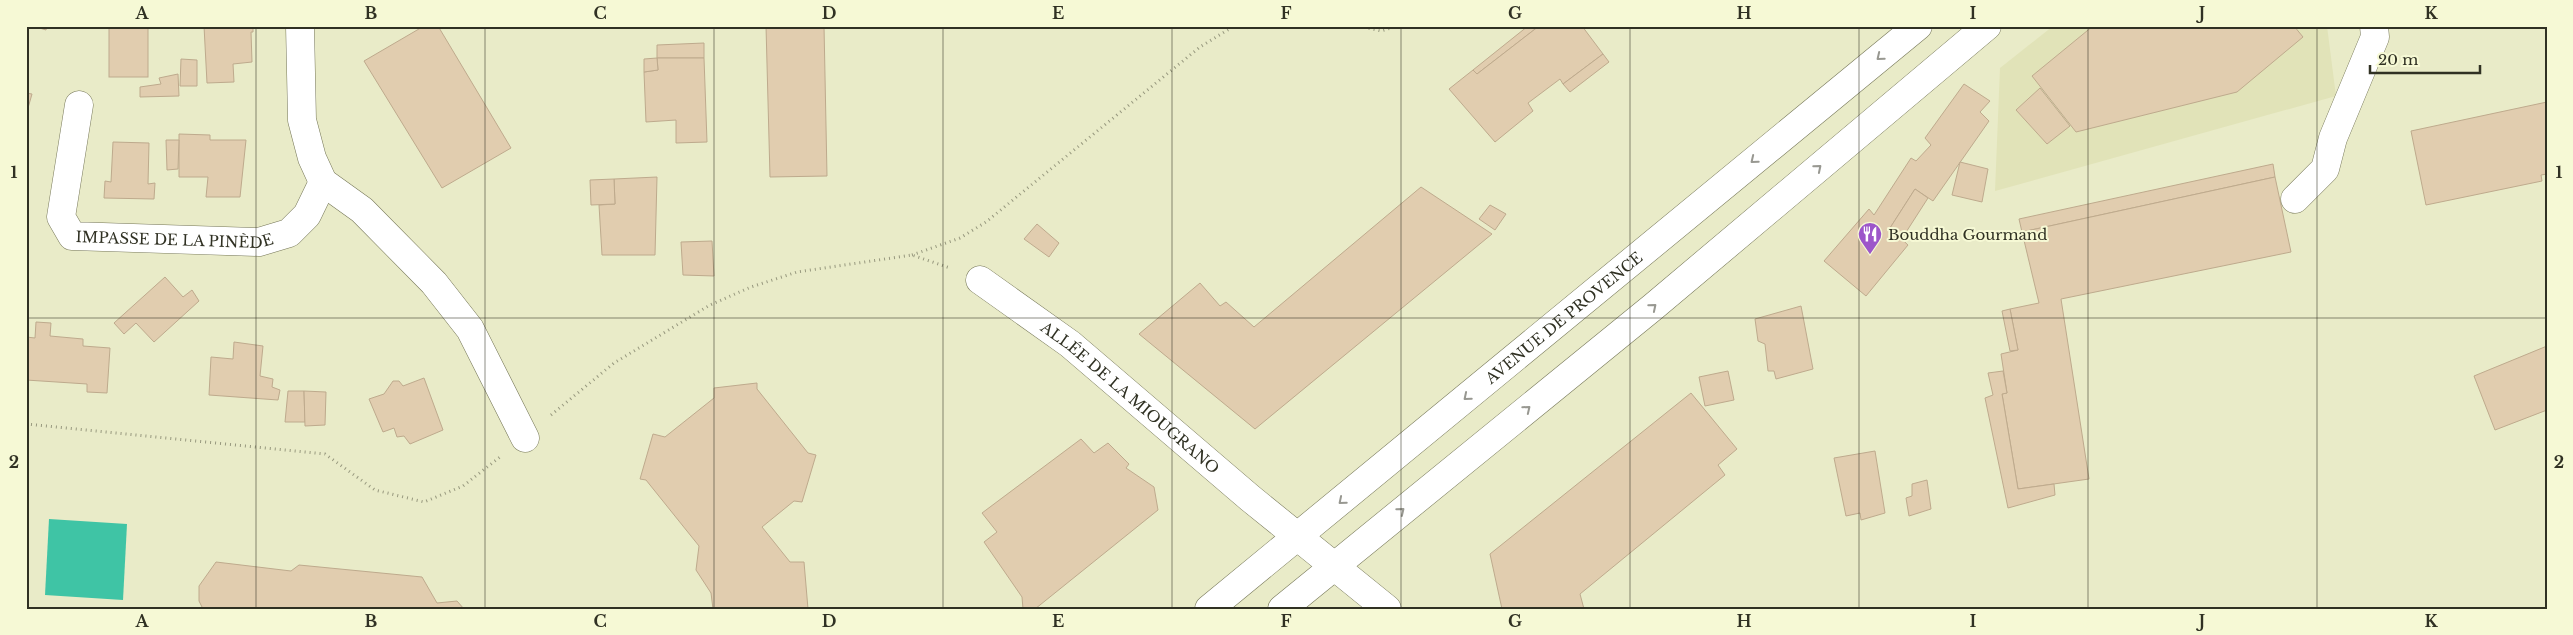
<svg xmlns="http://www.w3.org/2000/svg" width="2573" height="635" viewBox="0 0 2573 635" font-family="'Libre Baskerville',serif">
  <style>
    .built { fill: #e1e3b8 }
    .water { fill: #3fc4a5 }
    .building { fill: #e1cdaf; stroke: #beaa8d }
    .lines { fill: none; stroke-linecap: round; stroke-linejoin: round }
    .minor-casing { stroke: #767758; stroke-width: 29 }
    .major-casing { stroke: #767758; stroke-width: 29 }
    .path { stroke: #97987e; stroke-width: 3; stroke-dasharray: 1 4; stroke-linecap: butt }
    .minor { stroke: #fff; stroke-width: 28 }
    .major { stroke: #fff; stroke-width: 28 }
    .oneway { stroke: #989891 }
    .grid { fill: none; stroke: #303123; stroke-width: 1; stroke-opacity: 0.55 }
    .labels { text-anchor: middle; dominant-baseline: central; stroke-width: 4; stroke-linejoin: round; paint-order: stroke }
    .street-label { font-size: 15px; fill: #303123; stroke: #f6f9d5 }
    .poi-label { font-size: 15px; fill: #303123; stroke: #f6f9d5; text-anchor: start }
    .neatline { fill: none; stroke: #303123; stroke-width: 2 }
    .grid-label { font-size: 16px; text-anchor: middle; font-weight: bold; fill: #303123 }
  </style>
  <rect width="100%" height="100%" fill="#e9ebc8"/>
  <path class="built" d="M2053,26H2327L2336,96L1995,191L2000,68Z"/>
  <path class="water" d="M49,519L127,524L123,600L45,595Z"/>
  <g class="building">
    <path d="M33,26H47L46,30Z"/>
    <rect x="109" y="26" width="39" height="51"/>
    <path d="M204,26H253V32H251L252,62L233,64L234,82L207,83Z"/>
    <path d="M424,26H438L511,148L442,188L364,61Z"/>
    <path d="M766,26H824L827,176L770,177Z"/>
    <path d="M1528,26H1539L1477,74L1473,70Z"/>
    <path d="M1539,26H1582L1603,54L1563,84L1560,79L1528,103L1533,111L1495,142L1449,89L1473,70L1477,74Z"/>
    <path d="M2093,26H2294L2303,37L2237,92L2076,132L2032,76Z"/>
    <path d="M704,43V58H657V45Z"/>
    <path d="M1603,54L1609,62L1570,92L1563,84Z"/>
    <path d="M657,58H704L707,142L676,143V120L646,122L644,72L658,70Z"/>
    <path d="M657,58L658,70L644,72V59Z"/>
    <path d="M181,59L197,60V86H180Z"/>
    <path d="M178,74L179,96L140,97V87L161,84L159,78Z"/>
    <path d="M1964,84L1990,101L1980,112L1989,121L1933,201L1915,189L1890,228L1908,245L1866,296L1824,261L1869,209L1874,215L1911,158L1916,161L1931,145L1925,138Z"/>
    <path d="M2040,88L2070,126L2047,144L2016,110Z"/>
    <path d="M26,93L32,94L26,115Z"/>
    <path d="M2547,102V174L2541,175L2542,181L2426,205L2411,131Z"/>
    <path d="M179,134L210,135V140H246L240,197H206L208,177H179Z"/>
    <path d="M166,140H179L178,169L167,170Z"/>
    <path d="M113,142L149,143L148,184L155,183L154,199L104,198L105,181L111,182Z"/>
    <path d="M1960,162L1988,169L1982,202L1952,195Z"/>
    <path d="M2273,164L2275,177L2022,232L2019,219Z"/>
    <path d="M657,177L655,255H602L599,205L615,204L614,179Z"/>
    <path d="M2275,177L2291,252L2061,299L2089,479L2018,489L2002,394L2007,393L2001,354L2018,350L2010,309L2039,303L2022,232Z"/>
    <path d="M614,179L615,204L591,205L590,180Z"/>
    <path d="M1421,187L1492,234L1255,429L1139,334L1200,283L1220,306L1226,302L1254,327Z"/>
    <path d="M1915,189L1928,198L1901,240L1890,228Z"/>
    <path d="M1490,205L1506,214L1495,230L1479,219Z"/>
    <path d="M1037,224L1059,243L1049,257L1024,239Z"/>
    <path d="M712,241L714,276L683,275L681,242Z"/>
    <path d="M165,277L183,297L192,290L199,301L154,342L136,323L124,334L114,323Z"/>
    <path d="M1801,306L1813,369L1776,379L1774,371H1768L1765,344L1758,341L1755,319Z"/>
    <path d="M2010,309L2018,350L2010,351L2002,311Z"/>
    <path d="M36,322L51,323L50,336L83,339V346L110,348L107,393L87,392V384L26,380V337L35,338Z"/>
    <path d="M234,342L263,346L260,376L273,379L272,387L280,390L278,400L209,395L211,357L233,359Z"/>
    <path d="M2547,346V410L2495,430L2474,376Z"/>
    <path d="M1728,371L1734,400L1705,406L1699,377Z"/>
    <path d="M2003,371L2007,393L2002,394L2018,489L2054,484L2055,495L2008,508L1985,398L1993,395L1988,373Z"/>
    <path d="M424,378L443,430L410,444L404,436L397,437L394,428L383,432L369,399L384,394L393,381H399L403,386Z"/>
    <path d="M757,383V389L808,453L816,455L802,502L794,501L762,527L790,562H804L808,609H713L711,593L696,570L699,546L646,480L640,479L653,434L665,437L714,398V388Z"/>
    <path d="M288,391H304L305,422H285Z"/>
    <path d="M304,391L326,392L325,425L305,426Z"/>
    <path d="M1691,393L1737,449L1718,465L1725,475L1580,594L1584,609H1502L1490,554Z"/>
    <path d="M1081,439L1094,453L1108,443L1129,464L1126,468L1154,487L1158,510L1035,609H1023L1022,597L984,542L997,532L982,513Z"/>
    <path d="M1875,451L1885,513L1861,520L1860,513L1846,516L1834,458Z"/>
    <path d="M1927,480L1931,509L1909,516L1906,498L1912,496V484Z"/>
    <path d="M216,562L291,571L299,565L422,577L437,603L457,601L464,609H203L199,601V586Z"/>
  </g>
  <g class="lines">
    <g class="minor-casing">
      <g id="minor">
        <path d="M300,26L302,120L312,158L323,182L362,210L434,283L470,329L525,438"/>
        <path id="s1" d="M79,105L61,217L72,236L259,242L289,233L307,215L323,182"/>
        <path d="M2295,199L2325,169L2333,138L2375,37L2374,26"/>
        <path id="s2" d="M980,280L1070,344L1250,498L1387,609"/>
      </g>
    </g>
    <g class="major-casing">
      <g id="major">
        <path id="s3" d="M1209,609L1918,26"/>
        <path d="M1282,609L1653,307L1987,26"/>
      </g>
    </g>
    <g class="path">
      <path d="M1359,26L1381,31L1397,26"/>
      <path d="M912,255L960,238L986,222L1200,47L1234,26"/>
      <path d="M551,415L614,363L710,305L751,287L797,272L912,255L950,268"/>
      <path d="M26,424L325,454L375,490L424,502L463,486L500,457"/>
    </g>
    <use href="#minor" class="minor"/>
    <use href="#major" class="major"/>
  </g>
  <defs><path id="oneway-chevron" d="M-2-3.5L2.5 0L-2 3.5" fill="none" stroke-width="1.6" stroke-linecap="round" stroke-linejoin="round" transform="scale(1.25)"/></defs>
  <g class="oneway">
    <use href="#oneway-chevron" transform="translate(1880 57) rotate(141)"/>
    <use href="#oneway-chevron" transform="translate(1754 160) rotate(141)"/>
    <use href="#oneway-chevron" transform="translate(1818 168) rotate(-40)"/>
    <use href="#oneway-chevron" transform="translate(1653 307) rotate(-40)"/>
    <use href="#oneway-chevron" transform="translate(1467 397) rotate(140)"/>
    <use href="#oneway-chevron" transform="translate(1527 409) rotate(-39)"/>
    <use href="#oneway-chevron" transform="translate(1342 501) rotate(140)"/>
    <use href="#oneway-chevron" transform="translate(1401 511) rotate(-39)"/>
  </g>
  <path class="grid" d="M256,26V609M485,26V609M714,26V609M943,26V609M1172,26V609M1401,26V609M1630,26V609M1859,26V609M2088,26V609M2317,26V609M26,318H2547"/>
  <defs>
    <g id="restaurant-pin" transform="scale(1.25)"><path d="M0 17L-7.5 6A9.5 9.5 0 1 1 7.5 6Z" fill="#9d56ca" stroke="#f6f9d5"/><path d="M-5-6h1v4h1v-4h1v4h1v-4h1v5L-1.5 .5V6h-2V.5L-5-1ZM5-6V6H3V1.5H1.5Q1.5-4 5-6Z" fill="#fff"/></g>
  </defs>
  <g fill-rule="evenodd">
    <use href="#restaurant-pin" x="1870" y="234"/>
  </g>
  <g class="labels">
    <g class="street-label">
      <text stroke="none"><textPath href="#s1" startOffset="238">IMPASSE DE LA PINÈDE</textPath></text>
      <text stroke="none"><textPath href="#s3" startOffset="459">AVENUE DE PROVENCE</textPath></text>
      <text stroke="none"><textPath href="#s2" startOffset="191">ALLÉE DE LA MIOUGRANO</textPath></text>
    </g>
    <g class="poi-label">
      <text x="1888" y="234">Bouddha Gourmand</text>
    </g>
  </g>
  <rect width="2573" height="635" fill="none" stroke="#f6f9d5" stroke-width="55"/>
  <path d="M2370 65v8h110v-8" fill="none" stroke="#303123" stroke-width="2.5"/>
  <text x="2378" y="65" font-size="15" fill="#303123" stroke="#f6f9d5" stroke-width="4" paint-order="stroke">20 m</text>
  <rect x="28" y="28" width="2518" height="580" class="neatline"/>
  <g class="grid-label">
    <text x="142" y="19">A</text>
    <text x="371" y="19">B</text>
    <text x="600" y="19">C</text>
    <text x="829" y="19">D</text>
    <text x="1058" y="19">E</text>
    <text x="1286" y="19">F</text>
    <text x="1515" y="19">G</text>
    <text x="1744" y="19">H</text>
    <text x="1973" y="19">I</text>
    <text x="2202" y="19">J</text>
    <text x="2431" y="19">K</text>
    <text x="14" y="178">1</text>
    <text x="2559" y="178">1</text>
    <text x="14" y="468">2</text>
    <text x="2559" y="468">2</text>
    <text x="142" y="627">A</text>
    <text x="371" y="627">B</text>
    <text x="600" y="627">C</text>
    <text x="829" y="627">D</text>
    <text x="1058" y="627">E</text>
    <text x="1286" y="627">F</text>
    <text x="1515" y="627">G</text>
    <text x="1744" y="627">H</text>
    <text x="1973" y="627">I</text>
    <text x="2202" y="627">J</text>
    <text x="2431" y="627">K</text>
  </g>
</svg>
